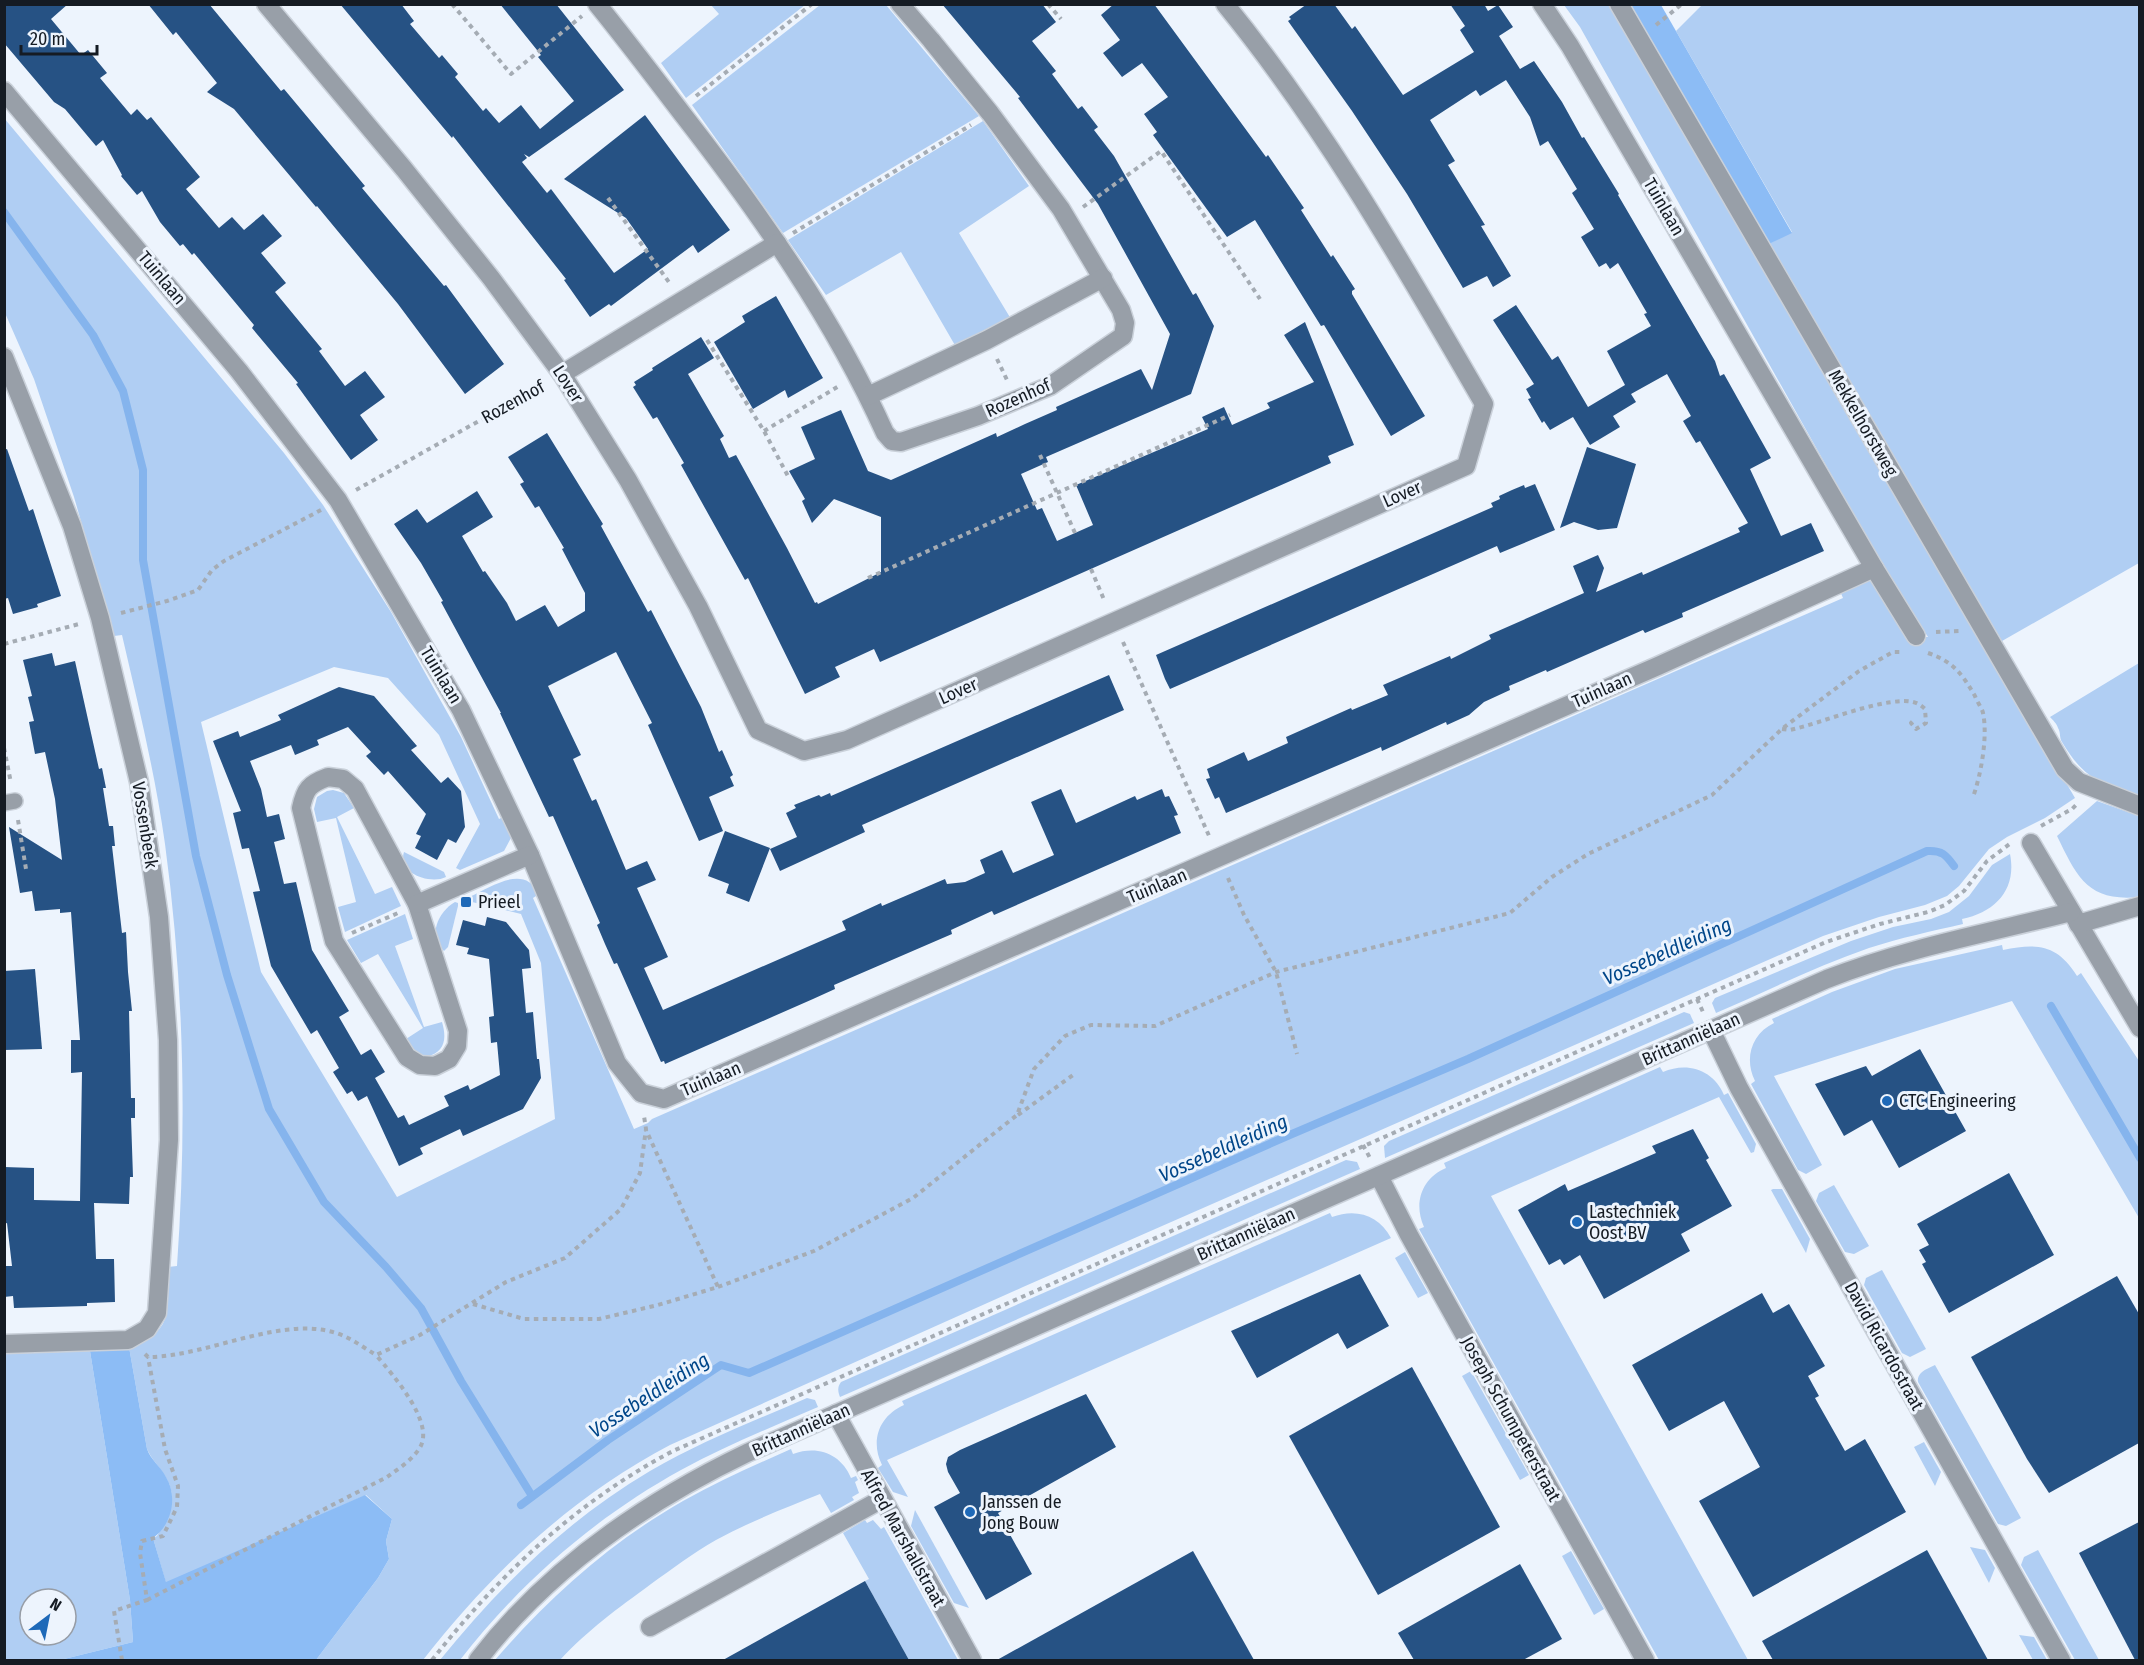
<svg xmlns="http://www.w3.org/2000/svg" width="2144" height="1665" viewBox="0 0 2144 1665" font-family="'Fira Sans Condensed',sans-serif">
  <style>
    .green { fill: #b0cef3; fill-rule: evenodd }
    .forest { fill: #8cbcf5 }
    .lines { fill: none; stroke-linecap: round; stroke-linejoin: round }
    .stream { stroke: #85b4ed; stroke-width: 8 }
    .building { fill: #265284 }
    .lane-casing { stroke: #cad1da; stroke-width: 18 }
    .street-casing { stroke: #cad1da; stroke-width: 21 }
    .path { stroke: #a5acb4; stroke-width: 4; stroke-dasharray: 4.5 4.5; stroke-linecap: butt }
    .lane { stroke: #989fa8; stroke-width: 15 }
    .street { stroke: #989fa8; stroke-width: 18 }
    .poi-dot { fill: #1e69b8; stroke: #edf4fd; stroke-width: 2 }
    .labels { text-anchor: middle; dominant-baseline: central; stroke-width: 6; stroke-linejoin: round; paint-order: stroke }
    .street-label { font-size: 18px; fill: #151b23; stroke: #edf4fd }
    .poi-label { font-size: 18px; fill: #151b23; stroke: #edf4fd; text-anchor: start }
    .water-label { font-size: 20px; font-style: italic; fill: #004689; stroke: #edf4fd }
  </style>
  <rect width="100%" height="100%" fill="#edf4fd"/>
  <g class="green">
    <path d="M711,5H805L686,98L661,63L719,14Z"/>
    <path d="M886,5L979,116L783,233L692,105L820,5Z"/>
    <path d="M1564,5H1611L2075,798L2045,818L2007,837L1989,849L1959,886L1947,896L1925,905L1879,917L1823,936L1023,1287L670,1445C571,1497 491,1573 423,1660H316L378,1578L389,1559L386,1541L392,1519L366,1495L166,1583L153,1538L157,1536C169,1514 180,1496 163,1473C157,1464 151,1458 147,1449L129,1347C143,1345 160,1333 165,1319C169,1308 167,1280 168,1267L177,1266C187,1125 184,984 165,844C155,773 138,704 122,635L114,636L74,497L34,379L5,313L4,118L284,453L323,505L391,612L461,737L499,819L505,816L512,836L504,851L460,870L456,868L480,824L439,735L388,678L334,667L201,722L261,972L397,1197L555,1119L541,963L521,914L468,901L469,897C492,887 524,863 539,894L533,898L634,1129L648,1123L652,1119L1843,598L1840,591L1866,580L1874,579L1918,637H1928L1878,558L1580,27ZM1659,971L1468,1059L1335,1115Z"/>
    <path d="M1702,5H2139V563L2002,641L1765,246L1792,232L1676,31Z"/>
    <path d="M983,121L1029,186L959,233L1011,319L956,347L901,252L826,295L788,240Z"/>
    <path d="M2139,663V797C2100,783 2084,779 2062,742C2059,737 2061,733 2058,728C2057,724 2053,720 2050,717Z"/>
    <path d="M333,790L344,793L354,808L337,817L375,894L392,887L401,906L345,932L338,907L356,902L336,818L317,822L314,809L317,797L327,791Z"/>
    <path d="M2097,801L2139,816V897C2088,902 2077,877 2057,836Z"/>
    <path d="M404,852L444,872L446,877C430,885 397,873 404,852Z"/>
    <path d="M2010,854C2017,889 1996,912 1962,919L1963,924C1932,931 1900,938 1869,948C1817,966 1767,991 1716,1013L1712,1003L1715,998L1851,941L1893,927L1931,919L1949,912L1969,896L1992,865Z"/>
    <path d="M455,902L458,903V906L448,947L444,951C427,936 438,912 455,902Z"/>
    <path d="M405,914L413,939L395,946L424,1027L442,1022C447,1039 445,1052 426,1057C415,1053 412,1048 406,1039L423,1028L378,954L361,963L347,940Z"/>
    <path d="M2002,945L2003,950C2037,943 2057,944 2077,976L2081,973L2139,1061V1218L2012,1001L1774,1076L1822,1165L1806,1174L1798,1170L1751,1084L1755,1081C1744,1059 1751,1034 1774,1023L1772,1019L1832,992L1895,969Z"/>
    <path d="M1684,1012L1690,1014L1694,1023L1385,1158L1384,1146L1389,1141Z"/>
    <path d="M1660,1067L1663,1072C1687,1061 1714,1070 1724,1095L1728,1093L1756,1144L1754,1152L1751,1153L1719,1097L1491,1196L1748,1660H1659L1419,1229L1424,1227C1413,1203 1422,1178 1446,1168L1444,1163Z"/>
    <path d="M1346,1160L1357,1162L1360,1169L840,1397C838,1392 837,1387 841,1382Z"/>
    <path d="M1834,1185L1869,1246L1854,1254L1845,1252L1816,1201L1819,1193Z"/>
    <path d="M1773,1189H1782L1810,1239L1806,1253L1771,1190Z"/>
    <path d="M1330,1213L1332,1217C1356,1208 1379,1215 1391,1238L887,1460L908,1497L893,1492L878,1468L882,1465C870,1441 879,1416 904,1405L902,1401Z"/>
    <path d="M1405,1252L1428,1293L1418,1298L1395,1258Z"/>
    <path d="M1882,1270L1926,1349L1910,1357L1902,1353L1864,1285L1866,1278Z"/>
    <path d="M90,1351L130,1600L133,1642L60,1660H5L4,1354ZM30,1599H66V1635H30Z"/>
    <path d="M1935,1365L2021,1518L2006,1526L1998,1524L1918,1382C1917,1372 1927,1369 1935,1365Z"/>
    <path d="M1471,1371L1529,1475L1520,1480L1462,1376Z"/>
    <path d="M807,1398L815,1400L818,1407C772,1427 725,1446 681,1470C594,1518 520,1583 460,1660H440C500,1586 567,1520 650,1471C700,1442 754,1421 807,1398Z"/>
    <path d="M1924,1442L1941,1472L1935,1486L1914,1447Z"/>
    <path d="M791,1449L793,1454C818,1445 841,1454 851,1478L856,1476L858,1480L855,1482L859,1493L852,1497L854,1500L831,1513L820,1494C785,1508 749,1522 716,1540C693,1553 672,1569 651,1584C617,1609 589,1629 560,1660H495C549,1597 611,1542 683,1501C718,1481 755,1465 791,1449Z"/>
    <path d="M915,1510L969,1608L954,1603L911,1526Z"/>
    <path d="M865,1520L867,1523L873,1520L881,1529L884,1527L958,1660H909L865,1581L869,1579L843,1533Z"/>
    <path d="M1970,1547L1985,1550L1995,1568L1989,1583Z"/>
    <path d="M2038,1550L2099,1660H2075L2021,1565L2024,1557Z"/>
    <path d="M1571,1551L1604,1609L1594,1615L1562,1556Z"/>
    <path d="M2019,1635L2034,1637L2047,1660H2033Z"/>
  </g>
  <g class="forest">
    <path d="M1628,5H1661L1792,233L1765,246Z"/>
    <path d="M129,1347L147,1449C151,1460 160,1466 166,1477C178,1496 172,1525 153,1538L166,1582L365,1495L392,1519L386,1541L389,1559L378,1578L316,1660H60L133,1642L130,1600L90,1351Z"/>
  </g>
  <g class="lines">
    <g class="stream">
      <path d="M4,212L93,335L123,391L143,470V560L196,856L227,975L269,1109L324,1202L386,1267L421,1308L461,1381L532,1496"/>
      <path d="M2051,1006L2140,1158"/>
      <path d="M521,1505L608,1440L721,1365L749,1373L1292,1134L1468,1059L1927,851C1942,850 1946,855 1954,866"/>
    </g>
  </g>
  <g class="building">
    <path d="M4,4H68L51,19L81,55L88,50L107,73L100,78L131,115L137,109L147,120L151,117L200,177L186,189L219,228L232,217L244,230L263,214L282,236L261,253L286,283L275,292L322,349L319,351L345,386L365,371L385,397L360,415L378,440L351,460L296,384L298,383L252,328L254,325L194,253L192,255L183,244L180,246L160,222L142,191L137,195L121,176L122,175L103,140L96,146L65,109L54,102L4,43Z"/>
    <path d="M148,4H209L281,91L284,89L365,186L362,188L444,286L446,285L504,364L465,394L398,304L317,206L316,207L234,109L207,92L217,83L176,32L173,35Z"/>
    <path d="M340,4H401L414,21L410,24L439,58L442,55L458,74L455,77L483,111L486,108L499,123L521,105L540,129L574,101L538,57L541,55L500,4H556L624,90L529,157L524,154L527,158L522,162L547,193L551,189L614,273L648,249L626,218L564,179L645,115L730,230L698,253L693,245L611,306L609,304L590,317L564,280L566,279L453,136L452,138Z"/>
    <path d="M942,4H1042L1056,22L1032,41L1056,71L1052,74L1078,109L1082,106L1098,127L1094,130L1114,156L1193,295L1196,293L1214,326L1191,394L1046,457L1048,462L1021,474L1037,510L1042,508L1057,541L1093,525L1076,485L1208,429L1202,417L1224,407L1232,425L1270,408L1267,403L1314,382L1284,335L1305,322L1354,445L1328,456L1331,463L880,662L874,649L835,667L840,677L805,694L748,578L745,580L681,465L684,463L657,417L653,419L633,387L636,385L634,382L653,370L652,368L701,337L714,358L688,374L724,436L720,439L729,458L736,455L787,548L815,603L817,602L818,604L881,572V517L834,499L812,523L802,501L805,499L789,471L815,459L801,427L841,410L868,471L891,480L996,433L997,437L1025,424L1057,410L1056,407L1141,369L1152,390L1170,334L1098,204L1018,98L1020,97Z"/>
    <path d="M1114,4H1154L1266,157L1268,155L1304,208L1301,210L1331,257L1333,255L1355,289L1352,291V294L1425,416L1391,436L1324,325L1321,326L1255,220L1227,237L1153,135L1157,132L1144,114L1168,97L1142,63L1122,77L1103,53L1120,40L1101,15Z"/>
    <path d="M1307,4H1334L1352,29L1355,26L1403,95L1474,52L1460,30L1465,26L1450,4H1484L1488,11L1498,5L1513,27L1499,36L1520,69L1534,61L1562,102L1582,138L1584,137L1619,194L1618,195L1715,361L1720,376L1724,374L1771,458L1750,469L1781,536L1811,523L1824,551L1682,613L1683,617L1645,633L1643,630L1547,672L1546,670L1509,686L1510,690L1484,702L1469,715L1447,725L1446,722L1382,751L1381,747L1226,813L1219,797L1215,799L1206,779L1210,778L1207,769L1244,752L1248,761L1288,743L1286,737L1351,708L1352,710L1388,695L1383,685L1450,656L1451,659L1491,639L1489,635L1584,593L1573,566L1598,555L1604,568L1596,592L1642,572L1643,575L1740,532L1738,528L1748,523L1700,441L1696,443L1683,421L1691,416L1667,374L1631,394L1636,402L1613,416L1620,427L1590,445L1573,417L1550,430L1544,421L1542,423L1528,399L1531,398L1526,389L1534,384L1493,320L1516,305L1552,360L1558,356L1588,407L1625,385L1607,351L1651,326L1644,314L1647,313L1618,263L1610,269L1606,263L1599,267L1581,237L1594,229L1572,193L1577,189L1548,141L1540,146L1530,117L1506,80L1480,96L1476,90L1430,120L1455,161L1448,165L1485,225L1481,226L1511,276L1493,287L1487,276L1463,288L1407,194L1352,111L1288,21L1291,19L1289,17Z"/>
    <path d="M776,296L823,378L788,398L785,390L753,409L714,342L745,322L742,316Z"/>
    <path d="M547,433L603,524L601,526L648,612L651,610L701,707L719,752L722,750L733,775L730,777L734,786L709,797L723,831L699,841L648,725L652,723L616,652L548,686L581,755L573,759L592,801L596,799L626,870L647,861L656,880L637,888L668,957L644,968L663,1010L846,930L842,921L881,903L882,906L945,879L947,884L965,882L985,873L980,860L1002,850L1013,873L1054,855L1031,802L1061,789L1076,823L1135,796L1137,800L1162,789L1165,797L1169,796L1178,815L1174,816L1181,833L994,915L992,911L951,930L952,934L834,985L835,989L813,999L665,1064L664,1061L661,1062L617,963L614,964L605,944L597,925L600,923L553,816L549,817L500,713H501L441,602L443,601L421,563L394,524L417,509L427,523L477,491L493,517L462,536L483,572L485,571L507,603L516,621L545,605L558,627L585,611V593L562,549L564,548L539,506L535,508L520,484L524,482L508,457Z"/>
    <path d="M1587,447L1636,464L1617,528L1598,530L1574,522L1560,528Z"/>
    <path d="M7,449L29,511L33,509L61,596L37,604L38,607L13,614L8,598L4,599V450Z"/>
    <path d="M1535,484L1555,530L1500,553L1497,546L1170,689L1165,679L1156,655L1493,507L1491,503L1500,499L1499,496L1512,490L1524,485L1525,488Z"/>
    <path d="M52,653L55,666L75,661L99,769L102,768L106,788H103L109,826H113L115,846H112L122,933L126,932L128,972L132,1011H129L131,1098H135V1118H131L133,1177H130L129,1204L94,1203L96,1259H114L115,1302L87,1303V1306L14,1308L13,1296L4,1297V1266H12L7,1223L4,1224V1167L34,1168V1200L80,1201L82,1072L71,1073V1040H80L71,912L60,913V909L35,911L32,891L20,893L9,827L62,860L55,799L45,752L35,754L29,722L34,721L28,697L32,696L23,660Z"/>
    <path d="M1109,675L1124,710L862,825L865,832L780,871L770,849L797,837L786,813L796,808L794,805L819,795L821,797L830,793L831,796Z"/>
    <path d="M339,687L374,696L417,746L411,750L441,783L448,777L461,791L465,827L456,843L448,839L437,860L415,848L421,836L416,834L426,814L388,771L384,775L366,756L371,752L348,727L317,740L319,745L295,755L291,745L250,761L261,789L267,817L279,814L285,839L274,842L284,884L296,882L312,950L349,1011L339,1017L361,1055L371,1049L385,1072L375,1078L398,1118L404,1115L409,1125L449,1106L444,1096L468,1085L470,1090L500,1075L497,1042L491,1043L489,1017L494,1016L489,959L467,954L469,948L456,945L463,920L485,926L487,917L506,922L529,950L531,968L522,969L526,1013L533,1012L537,1059H539L541,1078L523,1109L463,1136L460,1129L420,1148L423,1154L399,1166L367,1096L358,1101L352,1091L347,1094L333,1072L339,1068L317,1030L311,1034L271,966L253,892L260,891L249,848L242,849L233,813L241,811L213,741L238,731L240,737L281,720L278,715Z"/>
    <path d="M725,831L770,848L749,902L726,893L729,884L708,876Z"/>
    <path d="M35,969L42,1049L4,1050V971Z"/>
    <path d="M1920,1049L1966,1131L1899,1168L1872,1120L1844,1136L1815,1084L1866,1066L1872,1076Z"/>
    <path d="M1693,1129L1709,1158L1706,1160L1732,1206L1681,1234L1690,1251L1604,1299L1580,1255L1564,1265L1560,1259L1549,1265L1518,1210L1565,1184L1568,1191L1656,1153L1652,1146Z"/>
    <path d="M2009,1173L2054,1255L1949,1313L1922,1264L1926,1262L1919,1250L1929,1245L1917,1224Z"/>
    <path d="M1360,1274L1389,1326L1347,1349L1338,1333L1257,1378L1231,1331Z"/>
    <path d="M2117,1276L2139,1314V1443L2049,1493L2027,1459L1971,1357Z"/>
    <path d="M1762,1293L1773,1313L1789,1304L1825,1366L1808,1376L1819,1396L1815,1398L1845,1451L1865,1439L1906,1512L1753,1597L1699,1501L1760,1467L1724,1401L1669,1431L1632,1365Z"/>
    <path d="M1412,1367L1500,1527L1378,1595L1289,1436Z"/>
    <path d="M1086,1394L1116,1447L998,1513L1032,1574L986,1600L934,1507L960,1493L948,1472L946,1464L948,1457L960,1450Z"/>
    <path d="M2139,1522V1660H2135L2079,1553Z"/>
    <path d="M1927,1550L1988,1660H1773L1762,1641Z"/>
    <path d="M1193,1551L1254,1660H997Z"/>
    <path d="M1520,1564L1562,1639L1523,1660H1414L1398,1633Z"/>
    <path d="M865,1581L909,1660H723Z"/>
  </g>
  <g class="lines">
    <g class="lane-casing">
      <path id="lane" d="M4,803L15,801"/>
    </g>
    <g class="street-casing">
      <g id="street">
        <path d="M266,4L404,169L491,278L562,374L628,480L698,606L758,730L804,751L847,740L1466,466L1484,404C1404,266 1326,128 1225,4"/>
        <path d="M597,4C627,41 655,78 684,116C761,215 833,318 885,433L892,441L901,442L978,416L1050,386L1123,336L1125,323L1121,310L1061,209L990,113L931,40L900,4"/>
        <path d="M1619,4L2065,769L2079,782L2140,806"/>
        <path d="M4,91L239,371L338,500L461,710L530,855L617,1063L641,1093L664,1099L1658,666L1874,568L1570,46L1542,4"/>
        <path d="M4,357L72,526L100,618L139,782L159,917L168,1040L169,1140L157,1313L147,1329L128,1340L4,1344"/>
        <path d="M562,374L777,243"/>
        <path d="M868,396L987,340L1103,278"/>
        <path d="M1874,568L1916,636"/>
        <path d="M328,777L343,779L355,789L417,904L458,1031L457,1046L449,1059L435,1066L420,1065L407,1057L334,941L301,808C305,789 309,784 328,777Z"/>
        <path d="M2031,843L2140,1028"/>
        <path d="M417,904L530,855"/>
        <path d="M2078,924L2140,906"/>
        <path d="M1711,1030L1739,1088L2061,1660"/>
        <path d="M1379,1176L1409,1235L1645,1660"/>
        <path d="M836,1414L972,1660"/>
        <path d="M650,1627L882,1499"/>
        <path d="M478,1660C549,1568 643,1503 747,1453L1827,979C1906,948 1989,933 2071,912"/>
      </g>
    </g>
    <g class="path">
      <path d="M452,4L511,74L582,16"/>
      <path d="M1048,4L1061,19"/>
      <path d="M1656,25L1682,4"/>
      <path d="M696,96L812,4"/>
      <path d="M608,198L671,285"/>
      <path d="M1083,207L1161,151L1260,299"/>
      <path d="M793,233L971,125"/>
      <path d="M707,340L764,431L789,478"/>
      <path d="M997,359L1008,382"/>
      <path d="M764,431L839,386"/>
      <path d="M1040,455L1075,533"/>
      <path d="M356,490L543,385"/>
      <path d="M1091,569L1105,602"/>
      <path d="M868,578L1230,415"/>
      <path d="M121,613L167,601L198,590L212,570L224,561L321,510"/>
      <path d="M1936,632L1959,631"/>
      <path d="M1123,642L1210,838"/>
      <path d="M4,644L79,624"/>
      <path d="M1928,653C1954,662 1962,674 1975,696C1977,702 1982,708 1983,713C1988,736 1981,775 1973,797"/>
      <path d="M1782,729L1790,730C1825,722 1869,702 1904,701C1913,701 1919,703 1925,709L1926,723L1916,729L1911,723L1915,719"/>
      <path d="M4,748L11,783"/>
      <path d="M18,820L26,869"/>
      <path d="M2041,826L2072,809L2078,803"/>
      <path d="M1228,878L1244,915L1276,972L1297,1054"/>
      <path d="M352,933L398,913"/>
      <path d="M1697,999L1703,1012"/>
      <path d="M1018,1115L1073,1075"/>
      <path d="M1363,1145L1370,1158"/>
      <path d="M718,1287L814,1251L913,1198L1017,1115L1034,1069L1065,1036L1091,1025L1155,1026L1276,972L1510,913L1552,877L1588,854L1712,795L1783,728L1859,671L1893,652H1900"/>
      <path d="M473,1304L524,1319H599L658,1305L718,1287L646,1130"/>
      <path d="M145,1354L148,1357C209,1357 288,1311 344,1336C355,1341 366,1349 376,1355L420,1335L506,1282L565,1258L621,1209L640,1173L646,1129L644,1116"/>
      <path d="M147,1600L387,1477C398,1469 411,1461 419,1449C437,1424 392,1374 376,1355"/>
      <path d="M122,1660L114,1611L147,1600L140,1553L142,1541L163,1536L177,1507L178,1486L165,1449L148,1357"/>
      <path d="M432,1660C499,1575 576,1502 673,1451L1826,942L1880,924L1928,912L1945,905L1964,891L1987,861L2011,843"/>
    </g>
    <use href="#lane" class="lane"/>
    <use href="#street" class="street"/>
  </g>
  <g class="poi-dot">
    <rect x="460" y="896" width="12" height="12" rx="3"/>
    <circle cx="1887" cy="1101" r="6"/>
    <circle cx="1577" cy="1222" r="6"/>
    <circle cx="970" cy="1512" r="6"/>
  </g>
  <g class="labels">
    <g class="street-label">
      <text transform="translate(1664 207) rotate(60)">Tuinlaan</text>
      <text transform="translate(162 278) rotate(50)">Tuinlaan</text>
      <text transform="translate(568 384) rotate(57)">Lover</text>
      <text transform="translate(1018 398) rotate(-24)">Rozenhof</text>
      <text transform="translate(513 402) rotate(-29)">Rozenhof</text>
      <text transform="translate(1863 423) rotate(60)">Mekkelhorstweg</text>
      <text transform="translate(1402 494) rotate(-24)">Lover</text>
      <text transform="translate(441 675) rotate(59)">Tuinlaan</text>
      <text transform="translate(1602 690) rotate(-24)">Tuinlaan</text>
      <text transform="translate(958 691) rotate(-24)">Lover</text>
      <text transform="translate(145 825) rotate(81)">Vossenbeek</text>
      <text transform="translate(1157 886) rotate(-23)">Tuinlaan</text>
      <text transform="translate(1691 1039) rotate(-24)">Brittanniëlaan</text>
      <text transform="translate(711 1079) rotate(-23)">Tuinlaan</text>
      <text transform="translate(1246 1234) rotate(-24)">Brittanniëlaan</text>
      <text transform="translate(1884 1346) rotate(61)">David Ricardostraat</text>
      <text transform="translate(1511 1419) rotate(61)">Joseph Schumpeterstraat</text>
      <text transform="translate(801 1430) rotate(-24)">Brittanniëlaan</text>
      <text transform="translate(903 1538) rotate(61)">Alfred Marshallstraat</text>
    </g>
    <g class="poi-label">
      <text x="478" y="902">Prieel</text>
      <text x="1899" y="1101">CTC Engineering</text>
      <text x="1589" y="1212">Lastechniek<tspan x="1589" dy="21">Oost BV</tspan></text>
      <text x="982" y="1502">Janssen de<tspan x="982" dy="21">Jong Bouw</tspan></text>
    </g>
    <g class="water-label">
      <text transform="translate(1667 951) rotate(-24)">Vossebeldleiding</text>
      <text transform="translate(1223 1148) rotate(-24)">Vossebeldleiding</text>
      <text transform="translate(649 1395) rotate(-33)">Vossebeldleiding</text>
    </g>
  </g>
  <rect width="2144" height="1665" fill="none" stroke="#151b23" stroke-width="12"/>
  <g transform="translate(48 1617) rotate(32)"><circle r="28" fill="#edf4fd" stroke="#979da6" stroke-width="1.5"/>
  <path d="M0-4.5L10 22L0 15L-10 22Z" fill="#1e69b8"/>
  <text y="-9" font-size="16" font-weight="bold" text-anchor="middle" fill="#151b23">N</text>
  </g>
  <path d="M21 45v9h76v-9" fill="none" stroke="#151b23" stroke-width="3"/>
  <text x="30" y="45" font-size="18" fill="#151b23" stroke="#edf4fd" stroke-width="4.5" paint-order="stroke">20 m</text>
</svg>
